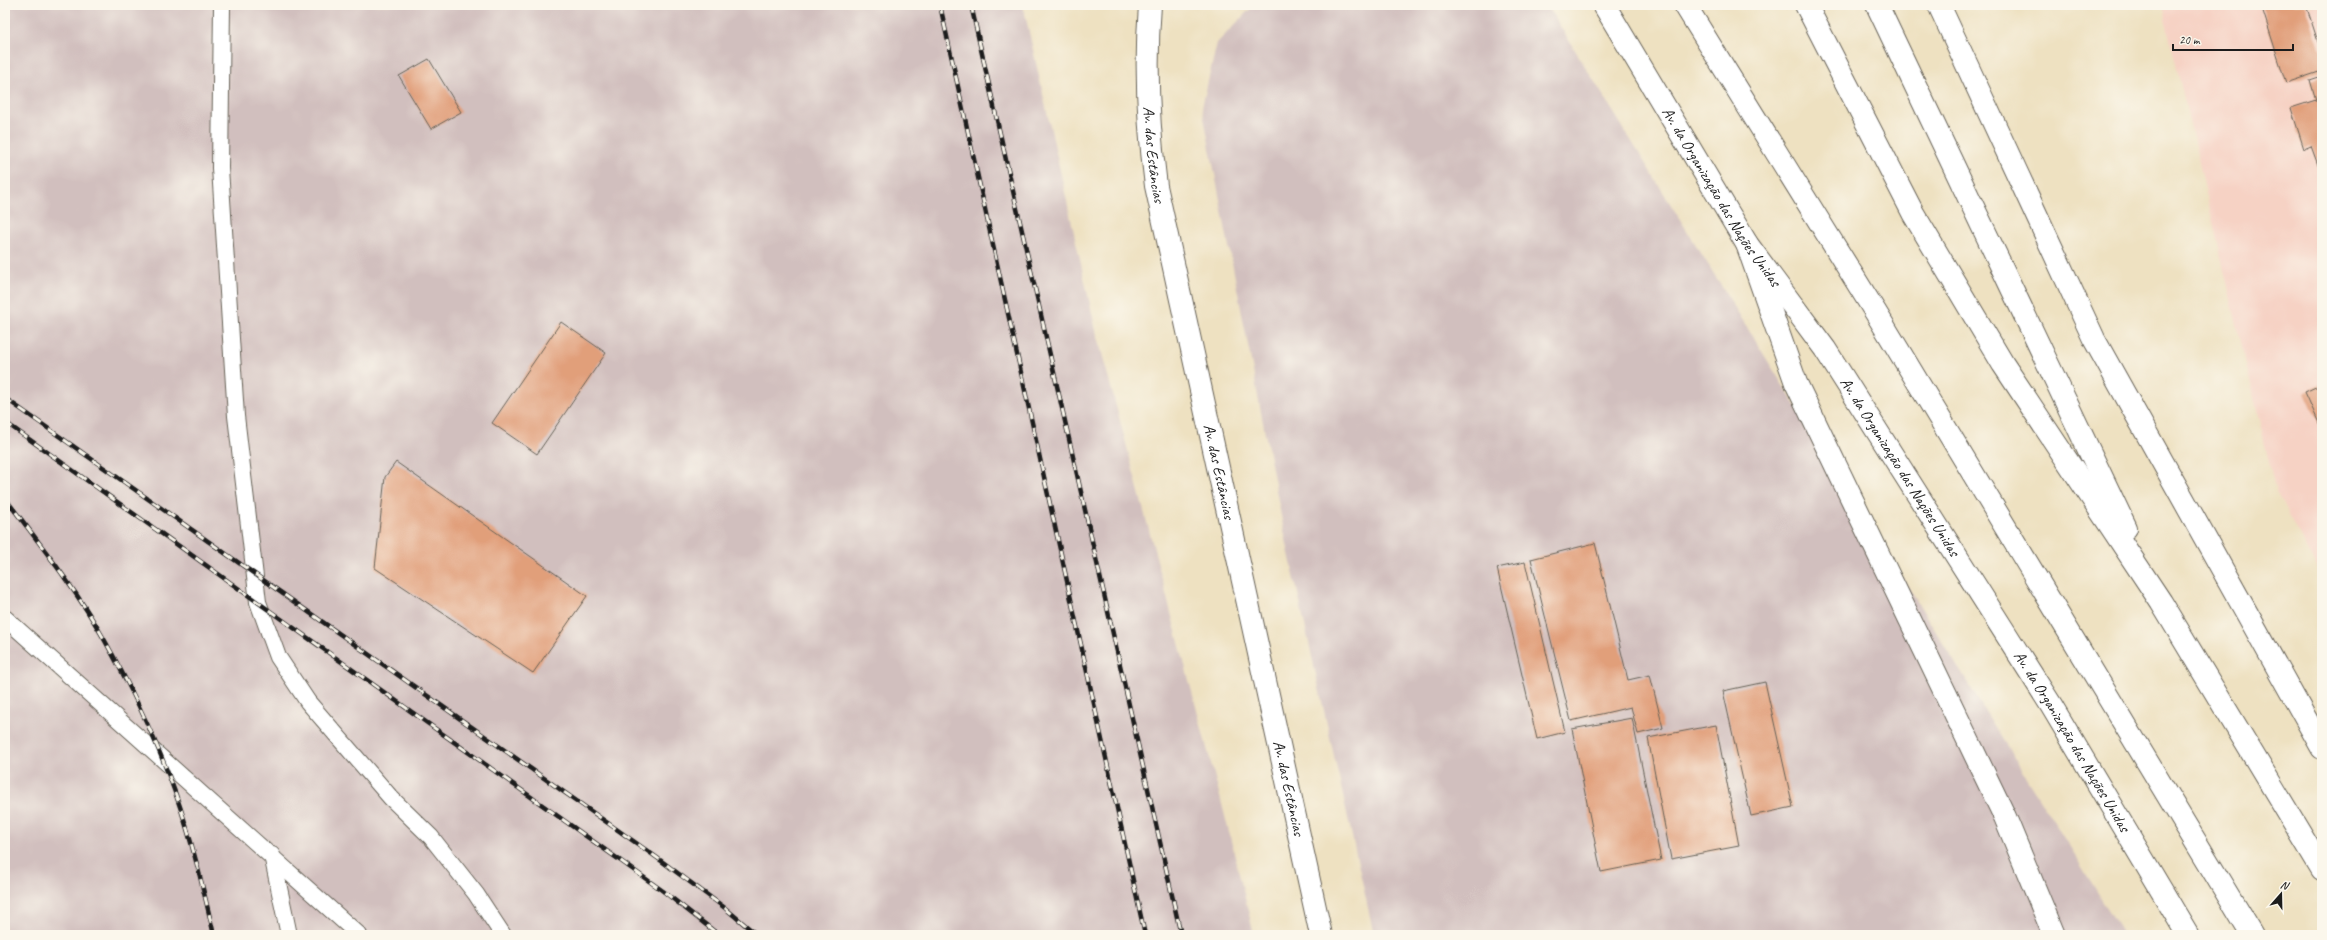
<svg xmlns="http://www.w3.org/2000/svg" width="2327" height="940" viewBox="0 0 2327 940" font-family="Caveat,sans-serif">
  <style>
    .built { fill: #f6d2c4 }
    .industrial { fill: #d1bfbe }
    .building { fill: #e19f7a }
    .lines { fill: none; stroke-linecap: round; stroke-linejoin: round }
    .service-casing { stroke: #666156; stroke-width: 18 }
    .tertiary-casing { stroke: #666156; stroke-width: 24 }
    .secondary-casing { stroke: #666156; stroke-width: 24 }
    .trunk-casing { stroke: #666156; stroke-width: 24 }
    .service { stroke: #fff; stroke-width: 16 }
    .tertiary { stroke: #fff; stroke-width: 22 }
    .secondary { stroke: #fff; stroke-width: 22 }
    .trunk { stroke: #fff; stroke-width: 22 }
    .rail-casing { stroke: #1c1c1c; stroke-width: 4.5 }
    .rail { stroke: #fbf7ec; stroke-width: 3; stroke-dasharray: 9; stroke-linecap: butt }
    .labels { text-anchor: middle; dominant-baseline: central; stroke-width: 4; stroke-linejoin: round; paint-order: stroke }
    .street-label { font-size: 16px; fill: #1c1c1c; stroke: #fbf7ec }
  </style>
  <rect width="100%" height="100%" fill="#fbf7ec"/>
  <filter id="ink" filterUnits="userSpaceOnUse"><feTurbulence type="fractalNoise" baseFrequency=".025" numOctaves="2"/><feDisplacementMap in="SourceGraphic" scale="8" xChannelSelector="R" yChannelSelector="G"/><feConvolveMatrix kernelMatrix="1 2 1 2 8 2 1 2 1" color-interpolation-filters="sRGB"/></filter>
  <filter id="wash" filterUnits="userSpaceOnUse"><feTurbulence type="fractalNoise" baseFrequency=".012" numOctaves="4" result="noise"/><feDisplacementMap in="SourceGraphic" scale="16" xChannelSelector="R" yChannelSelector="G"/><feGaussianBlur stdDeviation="0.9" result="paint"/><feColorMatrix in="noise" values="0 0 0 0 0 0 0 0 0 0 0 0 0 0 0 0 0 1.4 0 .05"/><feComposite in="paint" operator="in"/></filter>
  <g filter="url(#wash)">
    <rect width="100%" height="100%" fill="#eee1c1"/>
    <path class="built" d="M2162,5H2322V577L2276,492Z"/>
    <g class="industrial">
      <path d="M5,5H1023L1096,331L1224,812L1254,935H5Z"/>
      <path d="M1254,5H1547L2124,935H1374L1284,531L1202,107L1217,43Z"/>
    </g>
    <g id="blocks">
      <g class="building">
        <path d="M2261,5H2306L2322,54V71L2286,83Z"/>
        <path d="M429,59L461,112L431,129L399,76Z"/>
        <path d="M2322,76V176L2311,146L2304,149L2291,108L2316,100L2310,80Z"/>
        <path d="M561,322L606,353L537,454L492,423Z"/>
        <path d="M2322,384V430L2305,392Z"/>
        <path d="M396,462L587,596L533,673L375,568L385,477Z"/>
        <path d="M1595,543L1628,680L1650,675L1663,728L1638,734L1631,707L1571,721L1531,559Z"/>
        <path d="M1525,562L1565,732L1537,739L1497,568Z"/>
        <path d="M1765,682L1793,807L1751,816L1723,691Z"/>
        <path d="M1632,718L1661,860L1601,872L1572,729Z"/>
        <path d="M1716,725L1739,846L1671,859L1648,738Z"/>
      </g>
    </g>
  </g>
  <g filter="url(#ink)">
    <use href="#blocks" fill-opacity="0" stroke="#666156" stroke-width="1"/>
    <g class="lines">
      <g class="service-casing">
        <g id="service">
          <path d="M222,5L220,168L236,416L258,602L278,657L308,702L391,798L431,837L476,894L503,935"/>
          <path d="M5,618L359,935"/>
          <path d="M272,855L289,935"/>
        </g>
      </g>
      <g class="tertiary-casing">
        <g id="tertiary">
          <path id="s1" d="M1150,5C1145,66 1148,125 1156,186L1321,935"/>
        </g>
      </g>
      <g class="secondary-casing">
        <g id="secondary">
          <path id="s2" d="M1604,5L1747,244L1825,349L2051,705L2188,935"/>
          <path d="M1685,5L1876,313L2252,935"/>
        </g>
      </g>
      <g class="trunk-casing">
        <g id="trunk">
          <path d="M1806,5L1913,213L2003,364L2161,602L2322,869"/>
          <path d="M1877,5L2126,528"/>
          <path d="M1939,5L2094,339L2322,748"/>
          <path d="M1747,244L1796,383L2005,817L2054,935"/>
        </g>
      </g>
      <use href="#service" class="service"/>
      <use href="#tertiary" class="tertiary"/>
      <use href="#secondary" class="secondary"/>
      <use href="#trunk" class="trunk"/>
      <g class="rail-casing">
        <g id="rail">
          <path d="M940,5L1145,935"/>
          <path d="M971,5L1181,935"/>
          <path d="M5,398L656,857L725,908L757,935"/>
          <path d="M5,422L663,891L719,935"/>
          <path d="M5,498C39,543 76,589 104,639C132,689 157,741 176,795C192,840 203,888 214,935"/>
        </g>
      </g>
      <use href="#rail" class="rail"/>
    </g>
  </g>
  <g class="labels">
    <g class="street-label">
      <text stroke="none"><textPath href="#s1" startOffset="150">Av. das Estâncias</textPath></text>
      <text stroke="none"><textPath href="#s2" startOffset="225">Av. da Organização das Nações Unidas</textPath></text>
      <text stroke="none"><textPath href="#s2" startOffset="549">Av. da Organização das Nações Unidas</textPath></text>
      <text stroke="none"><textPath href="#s1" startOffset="474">Av. das Estâncias</textPath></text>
      <text stroke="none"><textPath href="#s2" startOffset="873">Av. da Organização das Nações Unidas</textPath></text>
      <text stroke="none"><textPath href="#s1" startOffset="798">Av. das Estâncias</textPath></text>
    </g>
  </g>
  <rect width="2327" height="940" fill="none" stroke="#fbf7ec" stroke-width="20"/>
  <g transform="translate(2281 894) rotate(20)" stroke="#fbf7ec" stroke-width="3" paint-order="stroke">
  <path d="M0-3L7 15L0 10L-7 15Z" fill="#1c1c1c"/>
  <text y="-6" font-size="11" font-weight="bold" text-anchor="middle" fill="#1c1c1c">N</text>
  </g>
  <path d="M2173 44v6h120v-6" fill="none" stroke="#1c1c1c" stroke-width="2"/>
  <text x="2179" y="44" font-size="12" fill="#1c1c1c" stroke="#fbf7ec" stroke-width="3" paint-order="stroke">20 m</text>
</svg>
